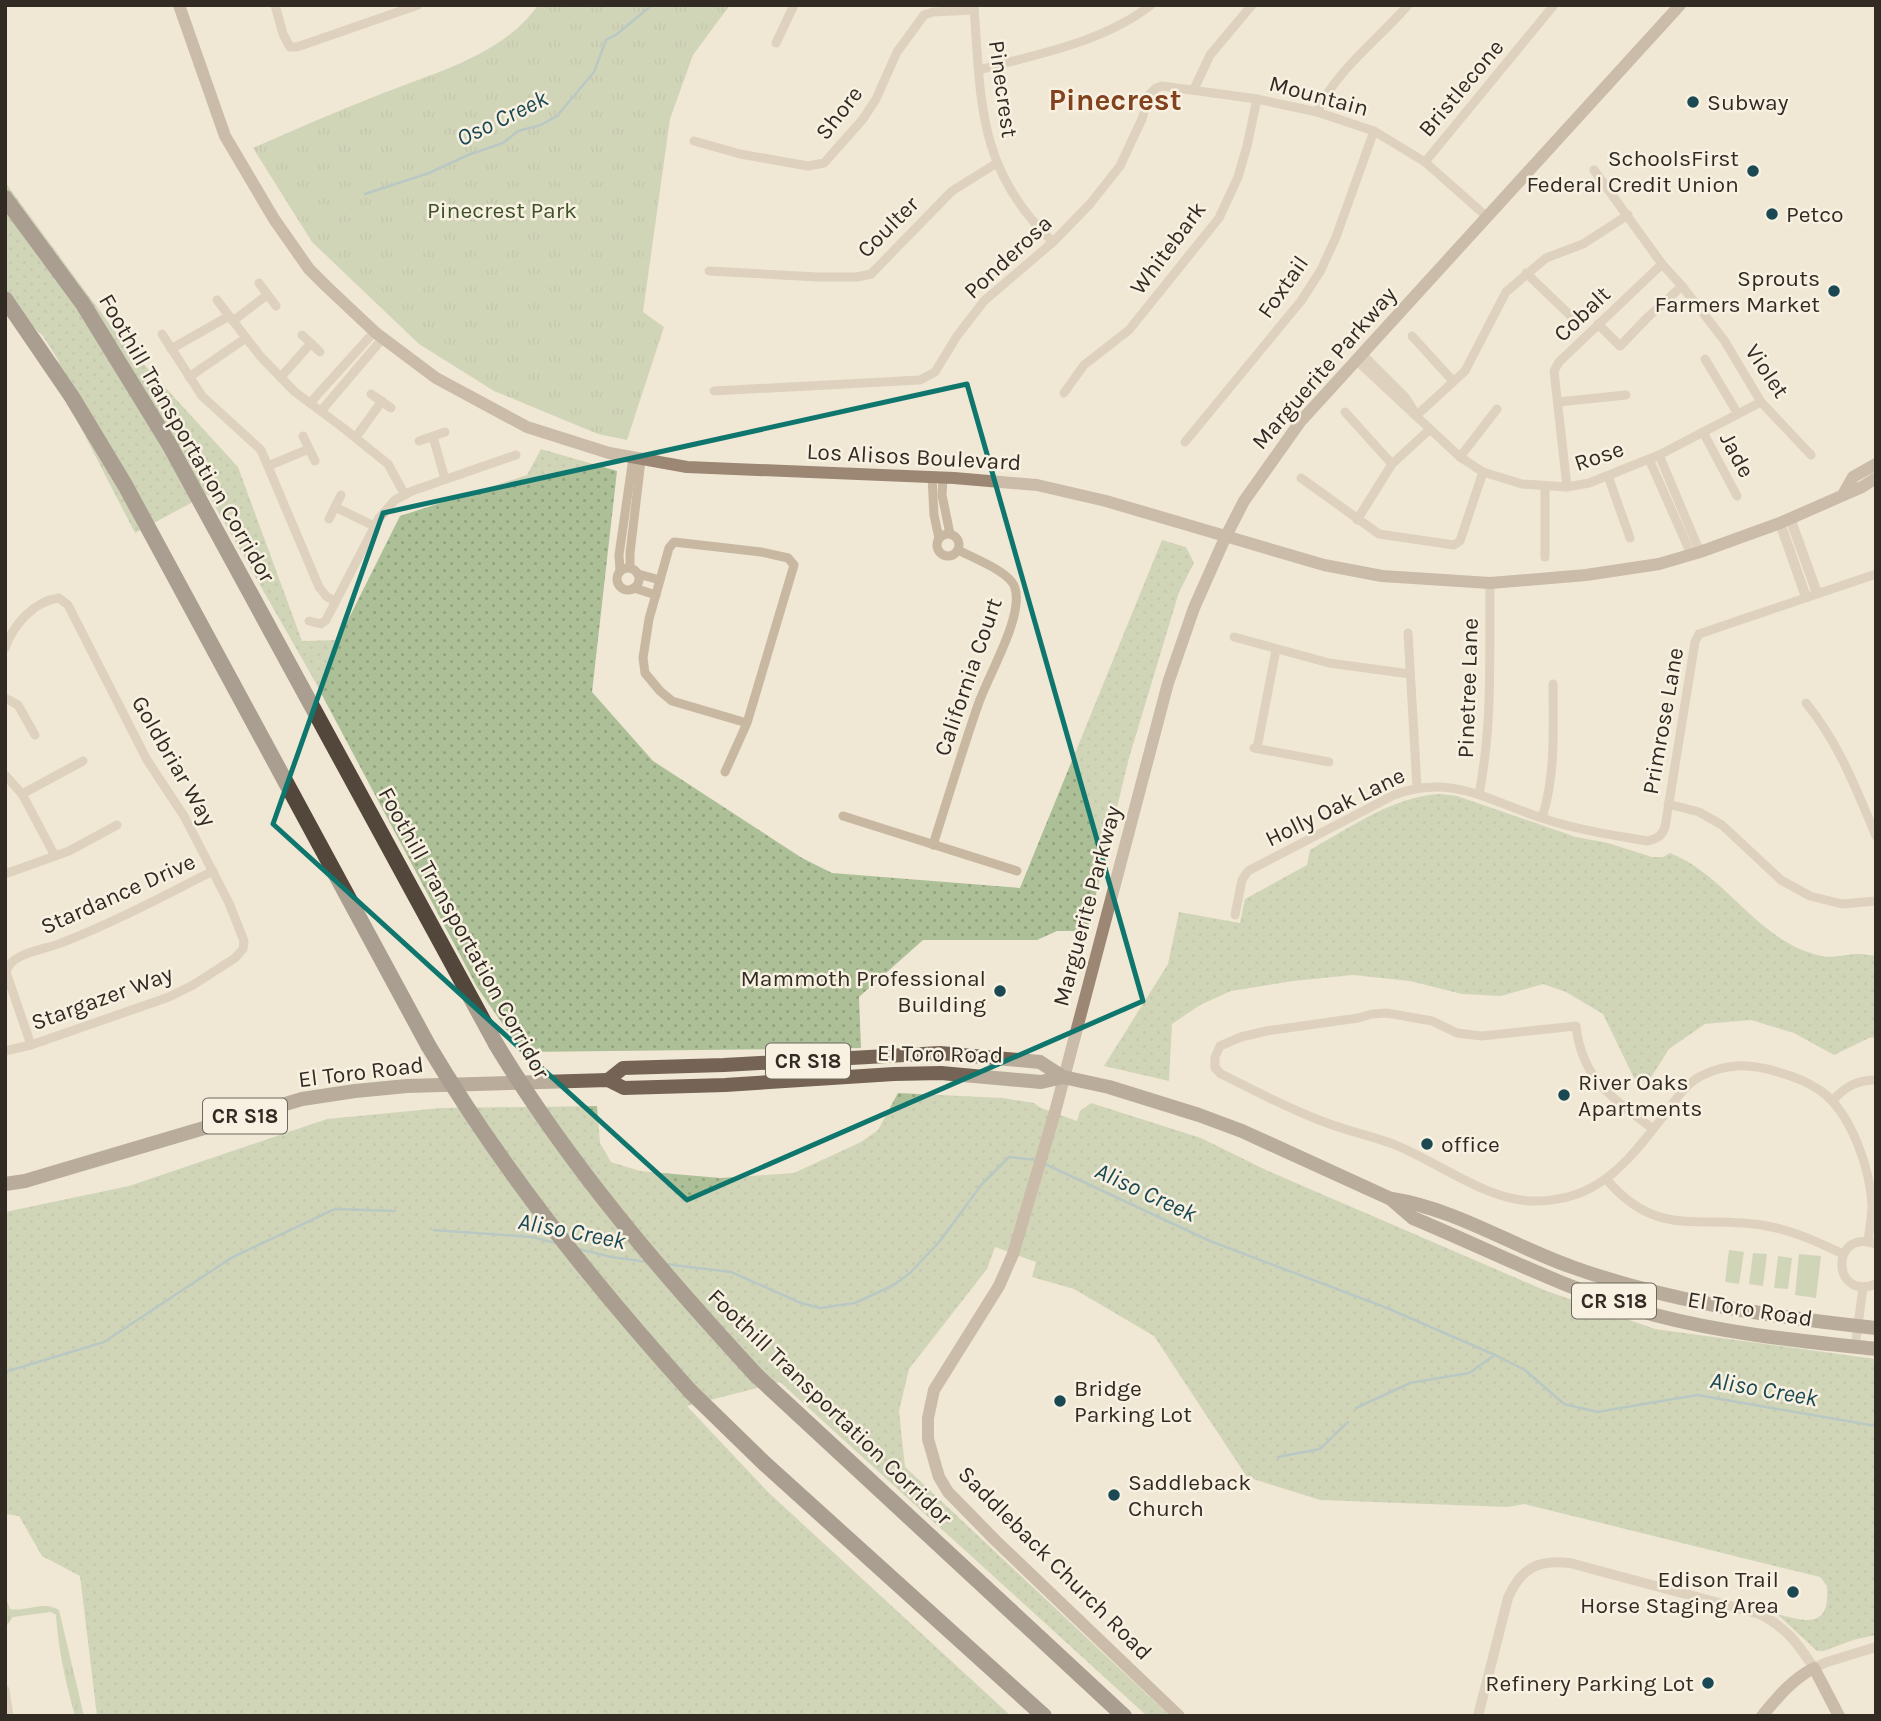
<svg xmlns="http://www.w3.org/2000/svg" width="1881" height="1721" viewBox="0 0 1881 1721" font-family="Karla,sans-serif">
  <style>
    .grass { fill: url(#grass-dots) }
    .park { fill: url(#park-tufts) }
    .pitch { fill: #acbf96 }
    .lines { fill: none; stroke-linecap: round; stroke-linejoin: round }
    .stream { stroke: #75a3ad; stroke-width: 2.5 }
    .minor { stroke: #c8b8a2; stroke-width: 9 }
    .tertiary { stroke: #c8b8a2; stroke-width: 10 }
    .secondary { stroke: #9b8773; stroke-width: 12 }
    .primary { stroke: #756455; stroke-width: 14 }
    .motorway { stroke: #53463b; stroke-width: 16 }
    .motorway-bridge { stroke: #53463b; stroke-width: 16 }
    .marked { fill: none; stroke: #0f766e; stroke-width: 5; stroke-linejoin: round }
    .poi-dot { fill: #1a4853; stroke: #f8f1e1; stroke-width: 2.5 }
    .labels { text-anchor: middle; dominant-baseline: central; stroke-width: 5; stroke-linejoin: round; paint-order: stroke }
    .shield { fill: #f8f1e1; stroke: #6d665d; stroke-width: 2 }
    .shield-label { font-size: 21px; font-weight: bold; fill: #322b24 }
    .street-label { font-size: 23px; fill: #322b24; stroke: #f8f1e1 }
    .poi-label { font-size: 23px; fill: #322b24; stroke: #f8f1e1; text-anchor: start }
    .park-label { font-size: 23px; fill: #3d5128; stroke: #f8f1e1 }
    .water-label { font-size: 24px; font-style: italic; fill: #1a4853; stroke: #f8f1e1 }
    .district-label { font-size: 30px; font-weight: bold; fill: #81421d; stroke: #f8f1e1 }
  </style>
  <defs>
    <pattern id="grass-dots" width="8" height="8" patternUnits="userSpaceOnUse" patternTransform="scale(1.75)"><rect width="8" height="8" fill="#acbf96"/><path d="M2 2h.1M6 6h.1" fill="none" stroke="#94a481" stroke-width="1.8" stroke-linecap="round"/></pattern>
    <pattern id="park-tufts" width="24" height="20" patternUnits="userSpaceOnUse" patternTransform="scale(1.75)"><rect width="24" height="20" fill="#acbf96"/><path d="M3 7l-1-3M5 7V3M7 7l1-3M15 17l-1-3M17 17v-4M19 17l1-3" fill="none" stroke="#94a481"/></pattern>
  </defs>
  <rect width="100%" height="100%" fill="#f0e7d5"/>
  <g class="grass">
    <path d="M5,182L119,337L238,467L302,641L338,640L400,516L527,475L541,449L617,471L592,692L653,761L802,858L832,873L1020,888L1162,540L1186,547L1194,563L1179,592L1129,758L1087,931H1057L1037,940H923L859,997L861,1048L522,1052L477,987L313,678L208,494L135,533L65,397L58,360L43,336L5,301Z"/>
    <path d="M1440,794L1457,796L1576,837L1608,843L1652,857H1663L1670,853C1728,876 1758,943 1822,956C1834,959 1847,953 1860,954C1865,954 1870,956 1876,955V1037L1869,1038L1834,1055L1794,1033L1751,1020L1705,1024L1669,1049L1648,1082L1634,1078L1603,1014L1566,992L1543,984L1501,996L1462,994L1410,981L1353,975L1293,981L1231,991L1200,1005L1172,1024L1169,1081L1104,1066L1168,964L1179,912L1240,923L1245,899L1307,865L1310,850C1351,827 1392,797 1440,794Z"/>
    <path d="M898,1093L1003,1098L1034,1103L1041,1108L1077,1121L1080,1111L1091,1103L1201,1138L1266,1170L1544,1290L1655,1329L1876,1359V1635L1853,1640L1824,1651H1817L1777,1614C1791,1617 1818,1628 1825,1609C1828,1603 1827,1592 1827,1586L1820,1577L1524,1504L1508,1507L1320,1500L1247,1477L1154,1336L1074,1289L1032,1277L1036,1262L995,1247L987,1269L909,1369L899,1411L905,1467L1170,1716H1147L780,1382L687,1406L768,1492L1011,1716H97L80,1576L42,1556L19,1516L5,1514V1212L129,1186L327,1119L441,1108L597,1106L600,1143L611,1162L640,1171L720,1178L794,1173L861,1142L878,1130Z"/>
  </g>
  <g class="park">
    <path d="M538,5H730L693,55L670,119L643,312L664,327L627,440L598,434L494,391L419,344L312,242L253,148C294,130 335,112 376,96C430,74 503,56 538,5Z"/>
    <path d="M7,1601L10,1609C26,1612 44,1600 59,1610L84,1716H75C66,1684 58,1649 56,1615L51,1612L13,1617L5,1628V1602Z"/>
  </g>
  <g class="pitch">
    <path d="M1729,1250L1744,1252L1739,1284L1725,1282Z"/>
    <path d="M1753,1253L1767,1254L1763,1286L1749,1284Z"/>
    <path d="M1799,1254L1821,1256L1816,1298L1795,1295Z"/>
    <path d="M1778,1256L1792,1258L1788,1289L1774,1288Z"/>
  </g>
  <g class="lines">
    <g class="stream">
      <path d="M365,194L429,173L468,155L503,143L518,131L541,125L557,116L594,72L606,40L617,34L652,5"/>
      <path d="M1045,1164L1210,1241L1387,1308L1495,1355L1525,1370L1564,1404L1597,1412L1697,1395L1876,1426"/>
      <path d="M434,1230L532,1237L555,1243"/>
      <path d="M579,1249L611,1257L648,1262"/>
      <path d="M665,1264L731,1272L801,1303L820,1308L855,1303L892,1286L910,1273L940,1241L982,1184L1009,1157L1036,1160"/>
      <path d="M5,1372L104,1342L231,1258L335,1209L395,1211"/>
      <path d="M1356,1408L1410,1383L1469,1373L1495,1355"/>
      <path d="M1278,1457L1320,1449L1348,1422"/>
    </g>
    <g class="minor">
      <path d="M275,5L283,34L290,47H297L418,5"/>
      <path d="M974,7C981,103 978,171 1053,242"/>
      <path d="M776,43L794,5"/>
      <path d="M979,70C1037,54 1102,43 1151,5"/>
      <path d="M1194,89L1210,55L1252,5"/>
      <path d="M1317,112C1337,69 1378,40 1408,5"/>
      <path d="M694,141L740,154L808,166L824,163L863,119L876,99L897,52L924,15L933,12L974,10"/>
      <path d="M1425,162L1554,5"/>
      <path d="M1594,170L1662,264L1682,286L1724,340L1761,402L1811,455"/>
      <path d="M709,271L818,277H857L871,274L952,191L997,163"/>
      <path d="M1526,273L1575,320"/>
      <path d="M259,283L276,306"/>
      <path d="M217,300L261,357L295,392L342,427L388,464L405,495"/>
      <path d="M233,321L267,295"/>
      <path d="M1598,324L1620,346L1648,317L1682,286"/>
      <path d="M162,334L202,396L261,450L319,587L327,597L336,601"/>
      <path d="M302,335L320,352"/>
      <path d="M1412,336L1453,381"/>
      <path d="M171,349L229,316"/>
      <path d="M1362,354L1405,397L1414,411"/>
      <path d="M1705,359L1738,414"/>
      <path d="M1356,360L1460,457L1483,472L1522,484L1567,487L1589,483L1659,455L1761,402"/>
      <path d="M189,377L246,338"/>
      <path d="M281,377L311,343"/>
      <path d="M714,391L920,380L935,372L957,336L984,301L1053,242L1090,204L1120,166L1142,119L1149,95L1156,88L1162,86L1257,99L1317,112L1374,131L1425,162L1486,216"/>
      <path d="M1064,393L1084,365L1129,330L1219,218L1238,177L1247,146L1257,99"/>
      <path d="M371,394L391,408"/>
      <path d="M1558,402L1626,395"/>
      <path d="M310,403L374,332"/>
      <path d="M321,411L383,338"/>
      <path d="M1345,412L1392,464"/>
      <path d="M1416,416L1465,371L1506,292L1546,258L1583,244L1628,215"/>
      <path d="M1703,432L1737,496"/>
      <path d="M303,436L315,461"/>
      <path d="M356,437L382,401"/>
      <path d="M433,437L445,479"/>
      <path d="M419,441L445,432"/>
      <path d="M1185,442L1301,301L1321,270L1336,237L1374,131"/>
      <path d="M1659,455L1700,552"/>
      <path d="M1460,457L1497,409"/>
      <path d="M1649,459L1691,554"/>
      <path d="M268,466L309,449"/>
      <path d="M1608,476L1630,538"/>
      <path d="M932,477L934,515L939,538"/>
      <path d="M943,477L942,495L950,534"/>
      <path d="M1301,478L1379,534L1454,545L1460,541L1483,472"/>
      <path d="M1545,487V557"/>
      <path d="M1567,487L1554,371L1559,362L1662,264"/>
      <path d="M335,507L374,526"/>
      <path d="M329,519L341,495"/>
      <path d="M1357,520L1392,464L1429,430"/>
      <circle cx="948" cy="545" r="11"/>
      <circle cx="628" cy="579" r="11"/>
      <path d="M630,568V553L641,460"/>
      <path d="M620,571L619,555L633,458"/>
      <path d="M638,574L660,580"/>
      <path d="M634,588L656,595"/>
      <path d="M309,621L321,624L326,620L379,518L395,500L412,491L516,455"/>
      <path d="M1408,633L1417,787"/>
      <path d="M1234,637L1329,663L1410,674"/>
      <path d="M5,648C13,625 34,601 59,598L68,605L147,760L184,816L229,903L244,941L243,949L235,958L193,985L169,997L31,1045L5,1051"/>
      <path d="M5,698L18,705L35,735"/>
      <path d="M1806,703C1839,743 1856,789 1876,836"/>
      <path d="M1254,748L1329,762"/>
      <path d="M1257,748L1276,650"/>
      <path d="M725,772L747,723L794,565L788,558L761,552L674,542L669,548L649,619L643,658L645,673L660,691L672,701L747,723"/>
      <path d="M5,775L22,794L55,856"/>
      <path d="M22,794L83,761"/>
      <path d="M1479,794C1493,724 1489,654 1490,583"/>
      <path d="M1668,804L1699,812L1722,825L1781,880L1810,896L1842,904L1876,901"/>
      <path d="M843,816L1017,871"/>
      <path d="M1542,818C1556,774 1553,730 1553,684"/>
      <path d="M933,845C948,798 962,751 978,705C987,677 1024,617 1015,588C1011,572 973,558 958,550"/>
      <path d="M5,874L69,851L117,825"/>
      <path d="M1235,915L1242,880L1248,871L1394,795C1451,773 1489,801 1542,818C1577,830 1612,835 1647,841C1657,839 1662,836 1665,827L1695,642L1699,634L1876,574"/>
      <path d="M31,1045L6,972C11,952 45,950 61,943C113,923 163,896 213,871"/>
      <path d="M1832,1101C1845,1087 1856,1080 1876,1080"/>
      <path d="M1653,1129C1613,1098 1582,1080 1576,1026L1482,1036L1457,1033L1432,1021L1387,1013L1372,1014L1358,1018L1266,1031L1241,1037L1220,1046L1215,1057V1068L1221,1074C1256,1091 1290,1110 1327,1123C1348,1131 1371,1136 1393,1144C1437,1161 1486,1201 1534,1201C1599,1202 1629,1160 1665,1114C1675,1101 1685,1084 1701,1076C1727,1063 1750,1063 1778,1072C1793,1076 1808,1082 1821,1091C1851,1113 1870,1168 1872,1205C1872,1217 1869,1230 1868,1242"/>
      <path d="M1607,1180C1658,1240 1701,1214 1767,1226C1794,1231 1818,1242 1843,1254"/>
      <path d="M1876,1244C1830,1227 1831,1302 1876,1284"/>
      <path d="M1855,1347L1863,1288"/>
      <path d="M5,1690L9,1716"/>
    </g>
    <g class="tertiary">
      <path d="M1790,518L1817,593"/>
      <path d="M1780,523L1806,597"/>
      <path d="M1478,1716L1508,1598C1521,1568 1538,1559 1570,1563L1760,1614C1787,1628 1798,1644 1814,1668L1827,1662L1876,1647"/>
    </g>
    <g class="secondary">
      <path d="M179,5L225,136L274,219L309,269L326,286L376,333L436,378L527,427L609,453L687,467L954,478L1037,485L1106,501L1324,565L1382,576L1490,583L1586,575L1659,564L1700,552L1780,523L1862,487L1876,478"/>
      <path d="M1844,493L1853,477L1876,464"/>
      <path d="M1179,1716L996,1541L948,1492L939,1477L928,1439V1418L934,1390L999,1286L1013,1254L1055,1112L1168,683L1194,608L1225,538L1244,501L1300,422L1680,5"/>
      <path d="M1762,1716C1778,1697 1791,1680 1814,1668L1839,1716"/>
    </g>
    <g class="primary">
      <path d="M608,1080L623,1068L724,1065L940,1053L1040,1062L1063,1077L1109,1087L1199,1115L1242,1131L1391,1199L1413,1218C1492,1251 1573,1293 1655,1315C1727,1334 1802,1341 1876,1349"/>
      <path d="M5,1184L25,1181L302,1099L355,1091L407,1086L608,1080L624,1088L725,1085L894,1074L941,1073L1041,1082L1063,1077"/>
      <path d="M1392,1199C1456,1209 1512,1246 1572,1267C1669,1302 1773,1317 1876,1328"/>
    </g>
    <g class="motorway">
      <path d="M5,198L83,304L169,444L496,1044"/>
      <path d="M5,299L72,397L125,485L428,1045"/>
      <path d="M756,1375L1124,1716"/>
      <path d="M690,1391L764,1463L1044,1716"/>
    </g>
    <g class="motorway-bridge">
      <path d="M496,1044C569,1165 661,1272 756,1375"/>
      <path d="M428,1045C502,1170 593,1283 690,1391"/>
    </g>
  </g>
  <path d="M0 0H1881V1721H0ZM967,384L1143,1001L687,1200L273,824L383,513Z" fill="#f0e7d5" fill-opacity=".55" fill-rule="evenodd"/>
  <path class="marked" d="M967,384L1143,1001L687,1200L273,824L383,513Z"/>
  <g class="poi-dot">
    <circle cx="1693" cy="102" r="7"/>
    <circle cx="1753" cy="171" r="7"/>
    <circle cx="1772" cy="214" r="7"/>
    <circle cx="1834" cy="291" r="7"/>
    <circle cx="1000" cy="991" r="7"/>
    <circle cx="1564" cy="1095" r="7"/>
    <circle cx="1427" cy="1144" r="7"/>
    <circle cx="1060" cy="1401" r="7"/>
    <circle cx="1114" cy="1495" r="7"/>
    <circle cx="1793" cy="1592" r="7"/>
    <circle cx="1708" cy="1683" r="7"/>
  </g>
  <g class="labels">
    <g class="shield">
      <rect x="766" y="1043.5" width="84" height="35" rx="5"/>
      <rect x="203" y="1098.5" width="84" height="35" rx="5"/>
      <rect x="1572" y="1283.5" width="84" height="35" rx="5"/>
    </g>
    <g class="shield-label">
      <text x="808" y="1061">CR S18</text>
      <text x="245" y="1116">CR S18</text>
      <text x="1614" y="1301">CR S18</text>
    </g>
    <g class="street-label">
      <text transform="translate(1461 88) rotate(-50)">Bristlecone</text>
      <text transform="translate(1003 89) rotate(82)">Pinecrest</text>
      <text transform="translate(1319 96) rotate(15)">Mountain</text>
      <text transform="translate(839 113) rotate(-52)">Shore</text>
      <text transform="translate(888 227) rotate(-45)">Coulter</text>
      <text transform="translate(1168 248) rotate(-53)">Whitebark</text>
      <text transform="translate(1008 257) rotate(-43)">Ponderosa</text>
      <text transform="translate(1283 287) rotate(-55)">Foxtail</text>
      <text transform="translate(1582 314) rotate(-44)">Cobalt</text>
      <text transform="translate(1324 368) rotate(-49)">Marguerite Parkway</text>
      <text transform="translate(1767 371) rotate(56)">Violet</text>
      <text transform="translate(187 438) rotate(60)">Foothill Transportation Corridor</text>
      <text transform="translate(1737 455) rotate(62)">Jade</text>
      <text transform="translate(1599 456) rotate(-19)">Rose</text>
      <text transform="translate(914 457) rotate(3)">Los Alisos Boulevard</text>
      <text transform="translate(968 677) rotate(-71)">California Court</text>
      <text transform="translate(1468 688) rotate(-88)">Pinetree Lane</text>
      <text transform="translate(1663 721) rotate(-80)">Primrose Lane</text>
      <text transform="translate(174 761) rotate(60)">Goldbriar Way</text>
      <text transform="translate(1335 807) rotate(-26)">Holly Oak Lane</text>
      <text transform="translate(118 894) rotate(-24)">Stardance Drive</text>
      <text transform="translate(1087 906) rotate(-75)">Marguerite Parkway</text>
      <text transform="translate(464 933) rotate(61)">Foothill Transportation Corridor</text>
      <text transform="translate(102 998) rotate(-20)">Stargazer Way</text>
      <text transform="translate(940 1054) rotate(1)">El Toro Road</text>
      <text transform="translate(361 1072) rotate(-7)">El Toro Road</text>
      <text transform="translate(1750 1309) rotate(9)">El Toro Road</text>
      <text transform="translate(830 1407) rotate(44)">Foothill Transportation Corridor</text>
      <text transform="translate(1055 1563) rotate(45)">Saddleback Church Road</text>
    </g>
    <g class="poi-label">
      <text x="1707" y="102">Subway</text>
      <text x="1739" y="158" text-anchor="end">SchoolsFirst<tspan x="1739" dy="26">Federal Credit Union</tspan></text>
      <text x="1786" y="214">Petco</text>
      <text x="1820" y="278" text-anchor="end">Sprouts<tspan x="1820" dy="26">Farmers Market</tspan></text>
      <text x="986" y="978" text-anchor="end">Mammoth Professional<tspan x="986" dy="26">Building</tspan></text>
      <text x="1578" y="1082">River Oaks<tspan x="1578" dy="26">Apartments</tspan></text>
      <text x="1441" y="1144">office</text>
      <text x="1074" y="1388">Bridge<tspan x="1074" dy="26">Parking Lot</tspan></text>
      <text x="1128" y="1482">Saddleback<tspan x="1128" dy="26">Church</tspan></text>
      <text x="1779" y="1579" text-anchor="end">Edison Trail<tspan x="1779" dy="26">Horse Staging Area</tspan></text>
      <text x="1694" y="1683" text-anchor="end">Refinery Parking Lot</text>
    </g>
    <g class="park-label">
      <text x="502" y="210">Pinecrest Park</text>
    </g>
    <g class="water-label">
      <text transform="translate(502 118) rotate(-26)">Oso Creek</text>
      <text transform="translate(1146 1192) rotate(25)">Aliso Creek</text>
      <text transform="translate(572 1231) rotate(11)">Aliso Creek</text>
      <text transform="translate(1764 1389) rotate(10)">Aliso Creek</text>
    </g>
    <g class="district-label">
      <text x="1115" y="100">Pinecrest</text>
    </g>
  </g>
  <rect width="1881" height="1721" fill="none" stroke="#322b24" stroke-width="14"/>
</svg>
